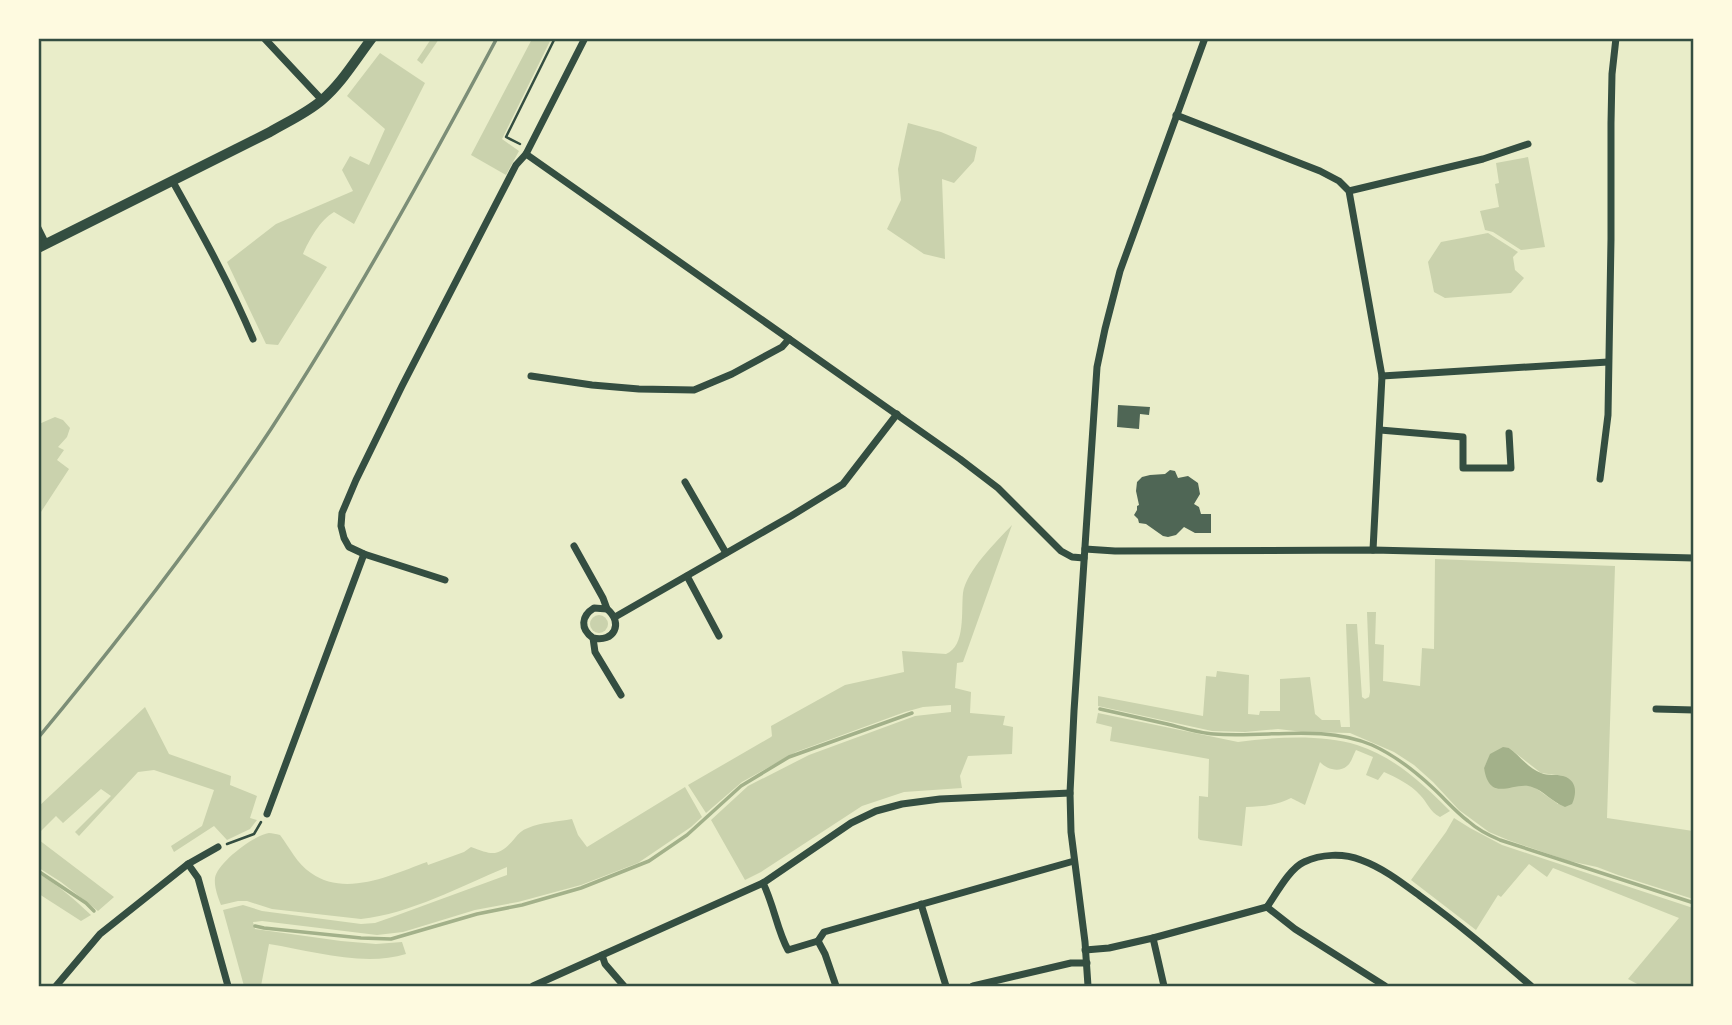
<svg xmlns="http://www.w3.org/2000/svg" width="1732" height="1025" viewBox="0 0 1732 1025" font-family="'Fira Sans',sans-serif">
  <style>
    .green { fill: #cad2ad; fill-rule: evenodd }
    .water { fill: #a3b18a }
    .lines { fill: none; stroke-linecap: round; stroke-linejoin: round }
    .stream { stroke: #a3b18a; stroke-width: 3.5 }
    .building { fill: #4f6655 }
    .path { stroke: #344e41; stroke-width: 2.5 }
    .minor { stroke: #344e41; stroke-width: 7 }
    .tertiary { stroke: #344e41; stroke-width: 10 }
    .rail { stroke: #7c8e77; stroke-width: 3.5 }
    .neatline { fill: none; stroke: #344e41; stroke-width: 2.5 }
  </style>
  <rect width="100%" height="100%" fill="#e9edc9"/>
  <g class="green">
    <path d="M431,39H439L422,64L417,60Z"/>
    <path d="M532,39H551L502,139L519,151L506,175L471,155Z"/>
    <path d="M380,53L425,83L354,224L334,212C320,220 309,240 303,254L327,267L278,345L266,344L227,262L276,224L353,191L342,170L350,156L369,165L385,129L347,96Z"/>
    <path d="M908,123L941,132L977,147L974,161L954,183L942,179L945,259L924,254L887,229L901,200L898,169Z"/>
    <path d="M1528,157L1545,247L1521,250L1493,232L1485,230L1480,211L1499,207L1495,184L1499,183L1496,163Z"/>
    <path d="M1488,233L1518,252L1513,257L1515,270L1524,278L1511,293L1445,298L1434,292L1428,262L1441,242Z"/>
    <path d="M55,417L63,420L70,428L67,437L58,447L64,450L57,460L69,469L39,515V424Z"/>
    <path d="M1012,525L963,662L957,663L955,688L971,692L970,713L1005,716L1003,725L1013,727L1012,754L968,756L960,776L962,788L904,792L862,806L761,872L745,880L711,820L748,786L809,755L915,716L951,712V705L923,707L905,712L796,752L742,782L706,813L688,785L771,737L772,736L771,726L845,685L904,672L902,651L946,654C966,646 961,611 963,593C966,571 997,541 1012,525Z"/>
    <path d="M1435,559L1615,566L1607,818L1693,831V899L1618,875L1597,867L1569,861L1508,840L1489,832L1459,810L1433,782L1414,765L1394,752L1350,733L1303,732L1278,729L1245,732L1212,731L1098,706V696L1203,716L1206,676L1216,677L1217,671L1249,675L1248,714L1259,715L1260,711H1280V679L1310,677L1315,714L1322,720H1340L1341,727H1350L1346,624H1357L1362,697L1365,699L1369,697L1370,692L1367,612H1376L1375,644L1384,645L1383,681L1420,686L1422,648L1434,649ZM1509,748L1541,773L1563,776L1558,804L1534,787L1524,785L1489,782L1484,768L1491,754Z"/>
    <circle cx="599" cy="624" r="9"/>
    <path d="M145,707L169,754L231,776L230,785L257,796L250,818L257,820L250,829L227,840L214,826L174,852L171,846L202,826L214,790L154,770L138,772L79,836L75,832L111,796L101,789L63,823L56,816L39,833V806Z"/>
    <path d="M1098,713L1238,742C1274,737 1322,734 1357,745C1395,757 1424,785 1450,811L1440,817C1429,811 1428,803 1420,795C1410,784 1397,778 1384,772L1378,780L1366,775L1373,757L1356,750C1353,755 1352,762 1347,766C1339,773 1326,769 1320,762L1305,805L1291,798C1278,805 1261,807 1246,807L1242,846L1200,840L1198,838L1199,796L1208,797L1209,759L1110,741L1112,727L1096,723Z"/>
    <path d="M685,787L702,817L691,827L638,863L581,885L518,902L475,910L403,932L377,935L262,921L253,922L255,929L341,941L376,944L402,942L406,954C364,967 312,951 269,944L261,986H244L223,910L243,905L262,911L361,924L375,923L395,916L507,875V867C461,886 410,914 361,919L272,909L247,901H238L221,905C218,897 214,887 215,878C217,863 254,835 269,833C272,833 276,834 280,835C290,848 297,864 311,873C346,898 393,874 427,862L428,865L464,852L471,847C493,855 498,858 515,838C518,834 522,830 528,828C541,822 558,822 572,819L578,835L587,847Z"/>
    <path d="M1454,818L1470,828L1502,845L1693,908V937L1691,954L1693,971V986H1641L1628,979L1679,918L1553,868L1547,877L1529,864L1501,897L1498,895L1476,930L1411,880L1446,832Z"/>
    <path d="M39,840L114,897L98,911L61,882L39,868Z"/>
    <path d="M39,874C58,885 75,900 91,915L81,921L39,894Z"/>
  </g>
  <path class="water" d="M1503,747L1509,748C1519,755 1529,769 1541,773C1548,776 1556,774 1563,776C1577,780 1577,793 1572,804L1565,807C1552,802 1544,791 1532,787C1514,780 1490,805 1484,768L1490,754Z"/>
  <g class="lines">
    <g class="stream">
      <path d="M1100,709C1122,714 1145,719 1167,724C1183,728 1199,733 1214,734C1267,738 1322,724 1372,745C1394,755 1416,772 1433,788C1445,799 1455,811 1468,821C1477,829 1488,835 1500,840L1694,903"/>
      <path d="M38,871L86,903L94,911"/>
      <path d="M255,926L264,928L361,938L391,939L477,914L522,905L581,888L649,861L687,835L741,786L789,757L912,713"/>
    </g>
  </g>
  <g class="building">
    <path d="M1118,405L1150,407L1149,415L1140,414L1139,429L1117,427Z"/>
    <path d="M1170,470L1175,471L1178,478L1188,476L1198,483L1200,494L1194,504L1199,507L1201,514H1211V533H1195L1184,527L1176,535L1168,537L1163,536L1146,524L1139,523L1138,519L1134,515L1137,510V506L1139,505L1136,491L1137,482L1142,477L1150,475L1165,474Z"/>
  </g>
  <g class="lines">
    <g class="path">
      <path d="M520,144L506,137L555,38"/>
      <path d="M227,844L254,834L261,822"/>
    </g>
    <g class="minor">
      <path d="M264,38L322,100"/>
      <path d="M1176,115L1320,171L1339,181L1349,191L1382,376L1373,550"/>
      <path d="M526,154L960,459L998,488L1061,551L1072,557L1084,558"/>
      <path d="M173,182C202,234 230,284 253,339"/>
      <path d="M1349,191L1483,159L1528,144"/>
      <path d="M38,228L46,244"/>
      <path d="M531,376L592,385L639,389L694,390L732,374L782,347L789,339"/>
      <path d="M1382,376L1608,362"/>
      <path d="M1380,430L1463,437V468H1511L1509,433"/>
      <path d="M1600,479L1608,415L1611,239V123L1612,74L1616,38"/>
      <path d="M685,482L726,553"/>
      <path d="M574,546L603,598L607,609"/>
      <path d="M1085,549L1115,551L1373,550L1694,558"/>
      <path d="M687,576L719,636"/>
      <path d="M445,580L364,554L349,547L344,538L341,526L342,513L356,480L402,386L516,165L526,154L585,38"/>
      <path d="M615,617L791,516L843,484L897,414"/>
      <path d="M593,638C614,643 624,623 607,609L594,608C581,616 580,629 593,638L595,652L621,695"/>
      <path d="M1656,709L1694,710"/>
      <path d="M267,814L364,554"/>
      <path d="M188,864L198,878L228,986"/>
      <path d="M763,883C774,905 777,930 788,950L818,941L825,954L836,986"/>
      <path d="M921,904L946,986"/>
      <path d="M1267,907C1276,894 1290,868 1304,862C1321,854 1343,853 1361,860C1383,868 1401,882 1420,896C1459,924 1495,955 1531,986"/>
      <path d="M1267,907L1295,929L1385,986"/>
      <path d="M1153,938L1164,986"/>
      <path d="M818,941L824,932L1074,861"/>
      <path d="M1085,950L1109,948L1153,938L1267,907"/>
      <path d="M602,955L605,964L624,986"/>
      <path d="M56,986L100,934L188,864L218,847"/>
      <path d="M533,986L763,883L851,823L876,811L902,804L940,799L1070,793"/>
      <path d="M973,986L1071,963H1087"/>
      <path d="M1088,986L1085,942L1071,832L1070,793L1074,711L1097,367L1105,329L1120,271L1205,38"/>
    </g>
    <path class="tertiary" d="M38,248L270,132C287,122 307,113 322,100C342,83 356,59 372,38"/>
    <path class="rail" d="M38,738C120,639 200,536 271,429C353,303 426,171 497,38"/>
  </g>
  <rect width="1732" height="1025" fill="none" stroke="#fefae0" stroke-width="80"/>
  <rect x="40" y="40" width="1652" height="945" class="neatline"/>
</svg>
